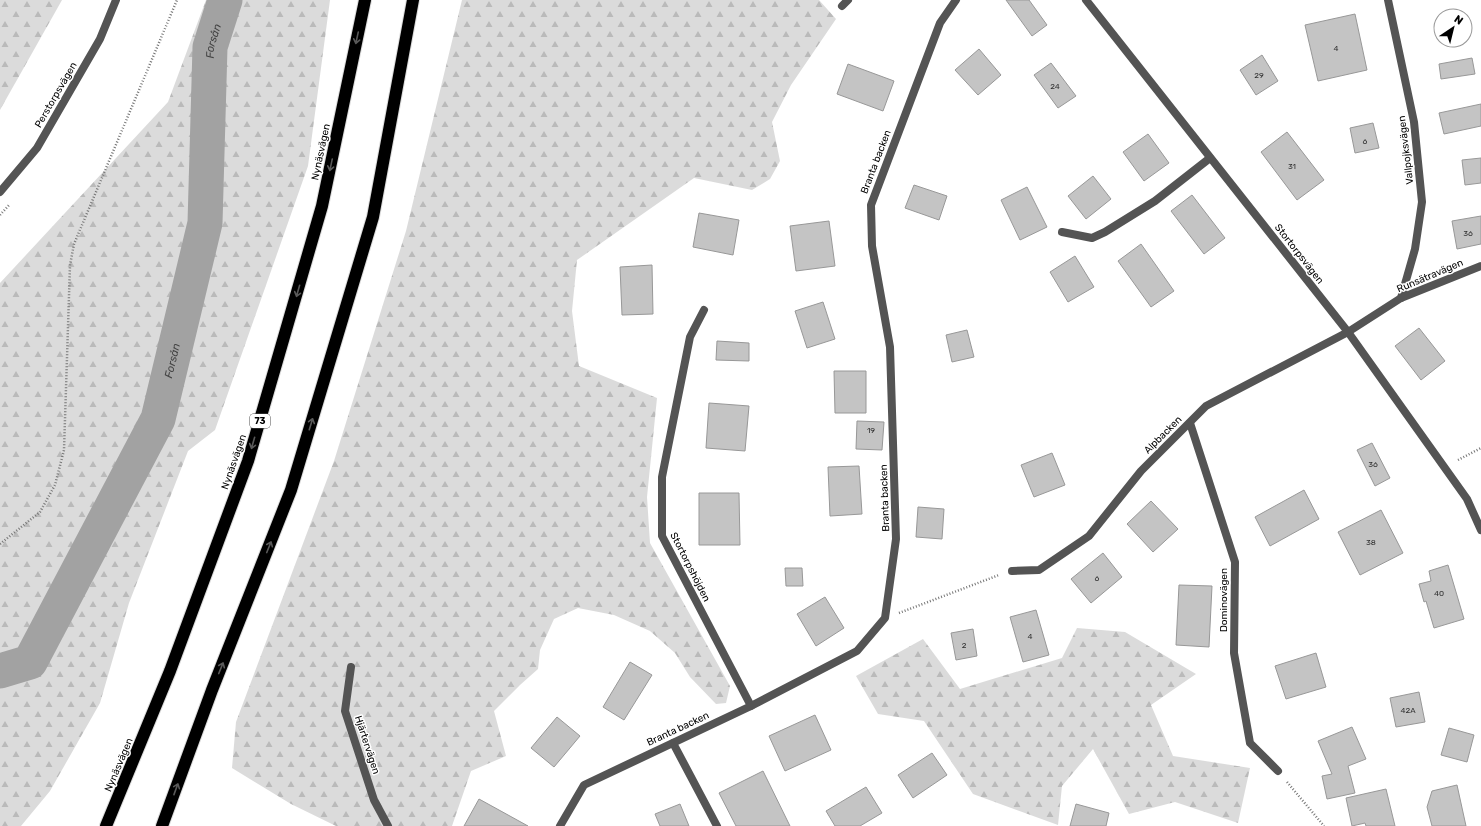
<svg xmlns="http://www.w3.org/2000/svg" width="1481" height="826" viewBox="0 0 1481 826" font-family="Rubik,sans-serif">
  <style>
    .forest { fill: url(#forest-firs) }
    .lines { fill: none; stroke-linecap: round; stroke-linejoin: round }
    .river { stroke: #a2a2a2; stroke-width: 35 }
    .building { fill: #c4c4c4; stroke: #989898 }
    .highway-casing { stroke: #dbdbdb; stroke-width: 14 }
    .path { stroke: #767676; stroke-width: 2.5; stroke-dasharray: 1 2; stroke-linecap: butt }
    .lane { stroke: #545454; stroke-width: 8 }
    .street { stroke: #545454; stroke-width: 8 }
    .highway { stroke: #000; stroke-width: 12 }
    .oneway { stroke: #595959 }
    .labels { text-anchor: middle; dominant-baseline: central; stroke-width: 3; stroke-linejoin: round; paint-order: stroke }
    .number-label { font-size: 8px; fill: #313131 }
    .shield { fill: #fff; stroke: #4c4c4c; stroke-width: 1 }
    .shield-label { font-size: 9px; font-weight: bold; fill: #000 }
    .street-label { font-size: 10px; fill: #000; stroke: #fff }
    .water-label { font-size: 11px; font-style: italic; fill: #434343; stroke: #fff }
  </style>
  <defs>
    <pattern id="forest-firs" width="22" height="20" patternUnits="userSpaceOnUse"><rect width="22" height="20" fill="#dbdbdb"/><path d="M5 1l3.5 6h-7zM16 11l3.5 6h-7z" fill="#bababa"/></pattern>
  </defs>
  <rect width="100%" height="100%" fill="#fff"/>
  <g class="forest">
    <path d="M0,0H62L0,110Z"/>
    <path d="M206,0H330L308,166L215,430L188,451L129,603L100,703L50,791L21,826H0V283L168,102Z"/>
    <path d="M462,0H819L836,19L791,85L772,122L780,161L770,179L752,190L694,178L577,260L572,311L579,366L657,398L647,497L650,543L730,686L726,703L716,704L690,677L675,653L650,631L614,615L578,608L554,619L540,650L538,669L520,685L494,711L506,756L471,771L452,826H336L291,804L232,768L236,722L334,461L406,231Z"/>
    <path d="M1077,628L1125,632L1196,674L1151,705L1173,756L1250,768L1238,823L1175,802L1129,814L1093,749L1062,786L1058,825L973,794L924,721L878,714L856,676L923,639L960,689L1062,658Z"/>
  </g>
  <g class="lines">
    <path class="river" id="s1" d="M0,671L30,662L158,419L205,223L210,47L225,0"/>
  </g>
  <g class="building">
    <path d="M1006,0H1029L1047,25L1032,36Z"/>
    <path d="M1355,14L1367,70L1318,81L1305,25Z"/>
    <path d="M979,49L1001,75L978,95L955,70Z"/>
    <path d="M1262,55L1278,81L1256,95L1240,70Z"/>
    <path d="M1472,58L1475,74L1441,79L1439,64Z"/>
    <path d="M1051,63L1076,96L1058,108L1034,75Z"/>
    <path d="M848,64L894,81L883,111L837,94Z"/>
    <path d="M1481,104V126L1444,134L1439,113Z"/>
    <path d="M1373,123L1379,148L1355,153L1350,128Z"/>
    <path d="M1287,132L1324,180L1297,200L1261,152Z"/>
    <path d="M1148,134L1169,163L1144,181L1123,152Z"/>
    <path d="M1481,158V183L1465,185L1462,160Z"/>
    <path d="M1093,176L1111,199L1086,219L1068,196Z"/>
    <path d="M914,185L947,196L939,220L905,208Z"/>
    <path d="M1027,187L1047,227L1020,240L1001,200Z"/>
    <path d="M1192,195L1225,238L1204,254L1171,211Z"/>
    <path d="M699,213L739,220L733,255L693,247Z"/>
    <path d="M1481,216V244L1457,249L1452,221Z"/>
    <path d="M829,221L835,266L796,271L790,226Z"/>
    <path d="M1141,244L1174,291L1151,307L1118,261Z"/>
    <path d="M1075,256L1094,287L1068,302L1050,272Z"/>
    <path d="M652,265L653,314L622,315L620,267Z"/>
    <path d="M823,302L835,339L807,348L795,311Z"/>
    <path d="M1419,328L1445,361L1421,380L1395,346Z"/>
    <path d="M967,330L974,357L952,362L946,335Z"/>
    <path d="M717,341L749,343V361L716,360Z"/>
    <path d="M834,371H866V413H835Z"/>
    <path d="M709,403L749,406L745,451L706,448Z"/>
    <path d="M857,421L884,422L882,450L856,449Z"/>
    <path d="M1372,443L1390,478L1375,486L1357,450Z"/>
    <path d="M1052,453L1065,485L1034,497L1021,465Z"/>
    <path d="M859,466L862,514L830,516L828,467Z"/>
    <path d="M1304,490L1319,519L1270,546L1255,517Z"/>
    <path d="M699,493H739L740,545H699Z"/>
    <path d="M1151,501L1178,529L1153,552L1127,524Z"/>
    <path d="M918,507L944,509L942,539L916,537Z"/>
    <path d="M1381,510L1403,553L1360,575L1338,532Z"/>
    <path d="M1103,553L1122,577L1091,603L1071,579Z"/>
    <path d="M1448,565L1464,619L1434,628L1426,601L1424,602L1419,584L1431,581L1429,571Z"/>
    <path d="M785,568H802L803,586H786Z"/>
    <path d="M1179,585L1212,586L1209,647L1176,645Z"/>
    <path d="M825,597L844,628L816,646L797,614Z"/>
    <path d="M1036,610L1049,655L1023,662L1010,617Z"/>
    <path d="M973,629L977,656L956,660L951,633Z"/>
    <path d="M1316,653L1326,687L1286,699L1275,666Z"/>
    <path d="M630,662L652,675L624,720L603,707Z"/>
    <path d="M1419,692L1425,722L1396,727L1390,698Z"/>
    <path d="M815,715L831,750L785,771L769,736Z"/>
    <path d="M557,717L580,736L554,767L531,748Z"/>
    <path d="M1352,727L1366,759L1348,766L1355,793L1327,799L1322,776L1332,774L1318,741Z"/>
    <path d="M1449,728L1474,735L1467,762L1441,755Z"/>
    <path d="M932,753L947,775L913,798L898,775Z"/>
    <path d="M763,771L790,826H736L719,793Z"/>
    <path d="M1457,785L1466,826H1432L1427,807L1432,791Z"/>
    <path d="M866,787L882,813L860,826H835L826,811Z"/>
    <path d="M1386,789L1395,826H1366L1365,823L1352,826L1346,798Z"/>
    <path d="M479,799L528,826H464Z"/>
    <path d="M680,804L689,826H660L655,814Z"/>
    <path d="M1076,804L1109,813L1106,826H1070Z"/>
  </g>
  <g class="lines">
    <g class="highway-casing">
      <g id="highway">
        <path d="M106,826L170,671L248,461L322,206L365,0"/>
        <path d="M162,826L212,690L291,490L373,217L413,0"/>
      </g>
    </g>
    <g class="path">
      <path d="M0,215L10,204"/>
      <path d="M1458,460L1481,448"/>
      <path d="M0,544L40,512L55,485L64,450L70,265L74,244L177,0"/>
      <path d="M899,613L999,575"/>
      <path d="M1287,782L1324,826"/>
    </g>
    <path class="lane" d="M1062,232L1092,238L1105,232L1155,201L1210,158"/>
    <g class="street">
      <path d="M1086,0L1348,332L1467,499L1481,530"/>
      <path d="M1388,0L1414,122L1422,202L1415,249L1401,298"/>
      <path d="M842,6L848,0"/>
      <path d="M0,192L37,148L100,39L116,0"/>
      <path d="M704,310L690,337L662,477V536L751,706"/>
      <path d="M1190,423L1235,562L1234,653L1250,743L1278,771"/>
      <path d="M1012,571L1039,570L1089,536L1141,471L1206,406L1348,332L1401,298L1481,266"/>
      <path d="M351,667L345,711L374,800L388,826"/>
      <path d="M673,743L717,826"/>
      <path d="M560,826L584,785L751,706L857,651L885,618L896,539L890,347L872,246L871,205L940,23L956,0"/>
    </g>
    <use href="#highway" class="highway"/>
  </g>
  <defs><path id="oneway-shaft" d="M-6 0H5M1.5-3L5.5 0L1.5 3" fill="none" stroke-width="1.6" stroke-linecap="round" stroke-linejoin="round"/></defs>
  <g class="oneway">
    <use href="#oneway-shaft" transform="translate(357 38) rotate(102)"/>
    <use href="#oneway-shaft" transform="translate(331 165) rotate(102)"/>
    <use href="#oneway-shaft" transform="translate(298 291) rotate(106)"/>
    <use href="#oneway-shaft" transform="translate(311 424) rotate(-73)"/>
    <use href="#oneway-shaft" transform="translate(253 443) rotate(106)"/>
    <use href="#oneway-shaft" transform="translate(269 547) rotate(-68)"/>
    <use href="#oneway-shaft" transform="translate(221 668) rotate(-68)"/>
    <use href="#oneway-shaft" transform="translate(176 789) rotate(-70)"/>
  </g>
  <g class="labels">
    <g class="number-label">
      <text x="1336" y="48">4</text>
      <text x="1259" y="75">29</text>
      <text x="1055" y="86">24</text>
      <text x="1365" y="141">6</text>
      <text x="1292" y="166">31</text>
      <text x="1468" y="233">36</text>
      <text x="871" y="430">19</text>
      <text x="1373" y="464">36</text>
      <text x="1371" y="542">38</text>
      <text x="1097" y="578">6</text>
      <text x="1439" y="593">40</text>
      <text x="1030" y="636">4</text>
      <text x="964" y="645">2</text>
      <text x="1408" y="710">42A</text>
    </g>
    <rect class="shield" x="250" y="414" width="20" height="14" rx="3"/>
    <g class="shield-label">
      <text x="260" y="421">73</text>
    </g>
    <g class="street-label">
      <text transform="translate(56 95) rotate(-60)">Perstorpsvägen</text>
      <text transform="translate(1406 150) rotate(-97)">Vallpojksvägen</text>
      <text transform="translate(321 152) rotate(-78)">Nynäsvägen</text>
      <text transform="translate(876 162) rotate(-69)">Branta backen</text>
      <text transform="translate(1299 254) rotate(52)">Stortorpsvägen</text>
      <text transform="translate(1430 276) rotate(-23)">Runsätravägen</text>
      <text transform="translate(1163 435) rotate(-45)">Alpbacken</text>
      <text transform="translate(234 462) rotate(-71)">Nynäsvägen</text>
      <text transform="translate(885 498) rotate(-92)">Branta backen</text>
      <text transform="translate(690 567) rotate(63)">Stortorpshöjden</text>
      <text transform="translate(1224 600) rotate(-90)">Dominovägen</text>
      <text transform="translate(678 729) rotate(-25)">Branta backen</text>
      <text transform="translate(367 745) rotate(72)">Hjärtervägen</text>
      <text transform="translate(119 765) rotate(-67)">Nynäsvägen</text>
    </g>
    <g class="water-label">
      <text stroke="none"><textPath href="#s1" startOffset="690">Forsån</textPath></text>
      <text stroke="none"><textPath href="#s1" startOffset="366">Forsån</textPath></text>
    </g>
  </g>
  <g transform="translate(1453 28) rotate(35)"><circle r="19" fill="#ffffff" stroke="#999999"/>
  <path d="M0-3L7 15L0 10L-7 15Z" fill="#000000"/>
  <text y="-6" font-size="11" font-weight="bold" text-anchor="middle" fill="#000000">N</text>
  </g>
</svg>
